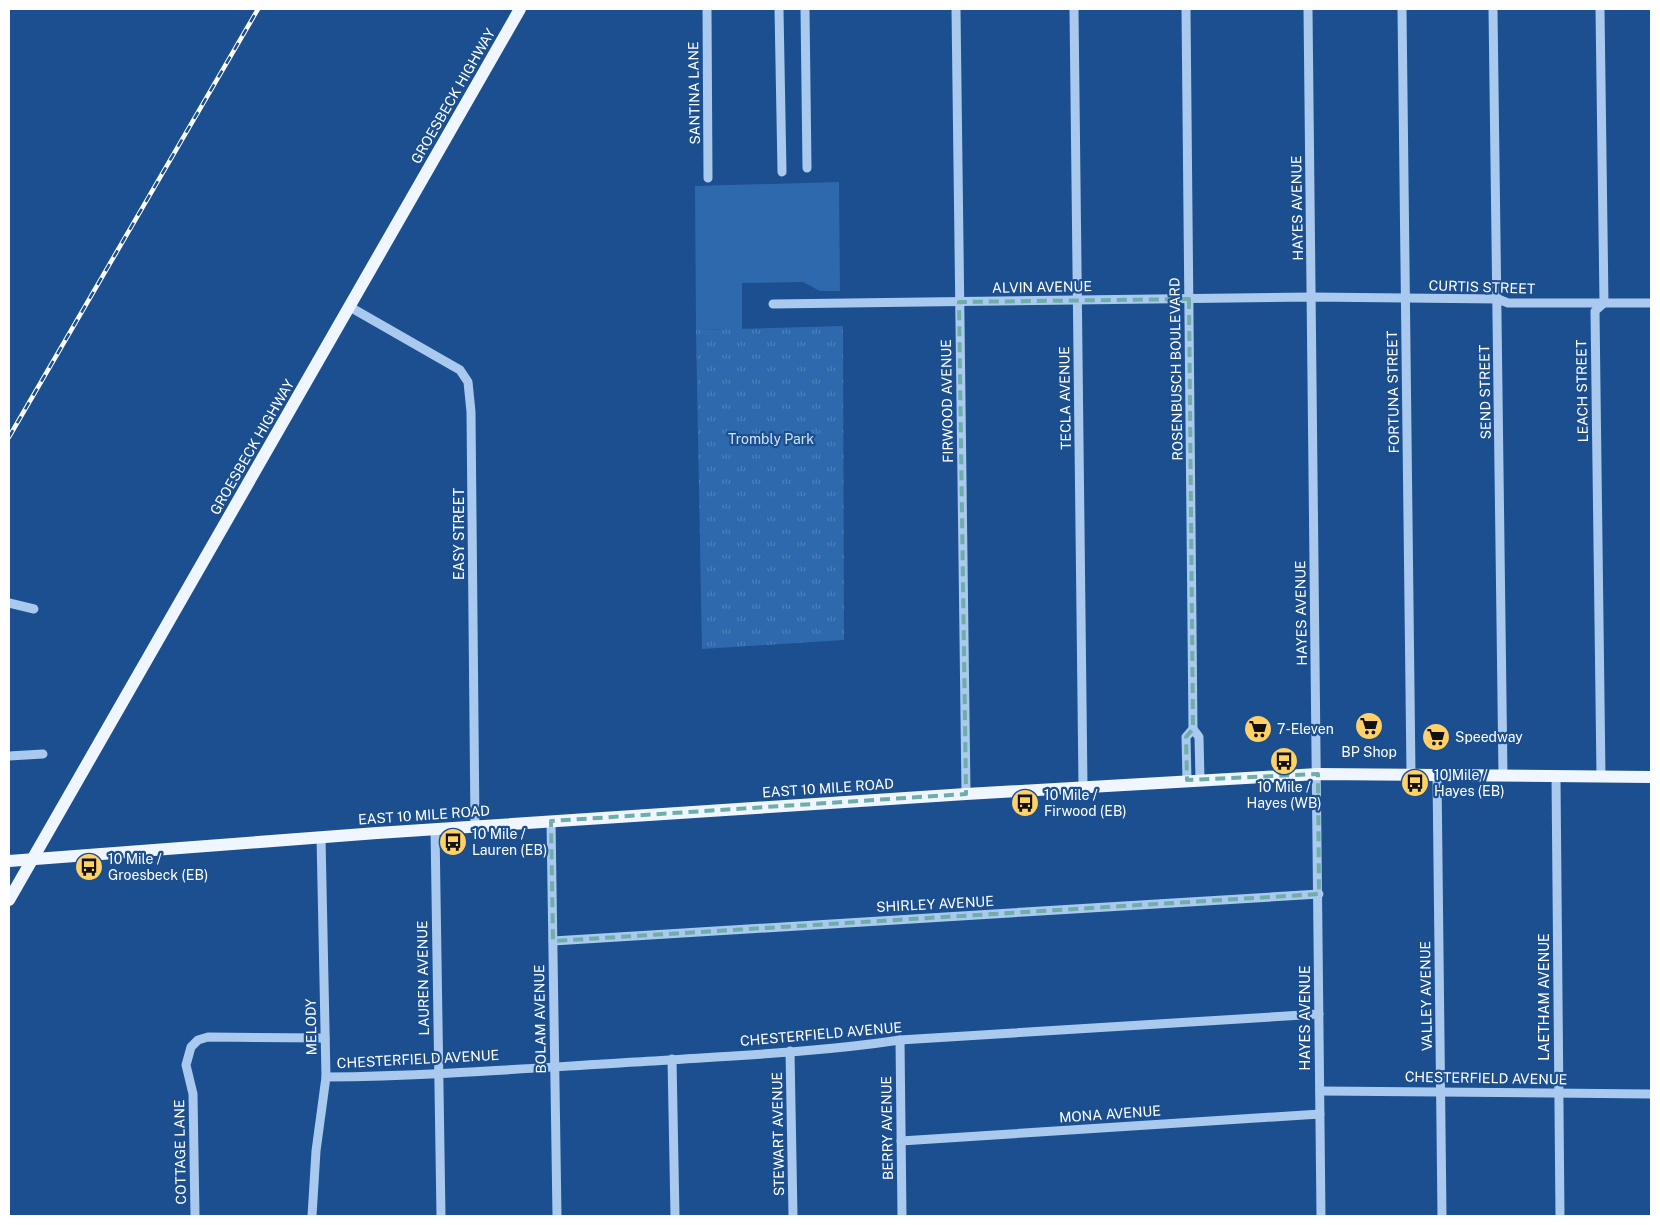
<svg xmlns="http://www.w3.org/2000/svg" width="1660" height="1225" viewBox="0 0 1660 1225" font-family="'Public Sans',sans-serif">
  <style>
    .grass { fill: #2e69ad }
    .park { fill: url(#park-tufts) }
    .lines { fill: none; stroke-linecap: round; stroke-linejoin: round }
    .minor { stroke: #a9c9ee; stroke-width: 9 }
    .major { stroke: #f0f6ff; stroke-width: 12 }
    .rail-casing { stroke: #fff; stroke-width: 4.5 }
    .rail { stroke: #1b4f8f; stroke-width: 2.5; stroke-dasharray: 8; stroke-linecap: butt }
    .marked { fill: none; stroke: #6fada8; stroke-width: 4; stroke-dasharray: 10 6; stroke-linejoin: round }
    .labels { text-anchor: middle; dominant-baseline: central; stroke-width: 4.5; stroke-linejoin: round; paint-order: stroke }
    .street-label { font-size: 14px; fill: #fff; stroke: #1b4f8f }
    .park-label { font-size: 14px; fill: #cfe3fa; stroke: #1b4f8f }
    .poi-label { font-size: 14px; fill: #fff; stroke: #1b4f8f; text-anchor: start }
  </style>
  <defs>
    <pattern id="park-tufts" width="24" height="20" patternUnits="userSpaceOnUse" patternTransform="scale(1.25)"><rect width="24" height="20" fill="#2e69ad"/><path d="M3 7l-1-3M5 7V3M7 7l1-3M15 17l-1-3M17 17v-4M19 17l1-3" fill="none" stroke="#4d80b9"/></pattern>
  </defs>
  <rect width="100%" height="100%" fill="#1b4f8f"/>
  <path class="grass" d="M839,182L840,291H820L803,282L742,283V329L696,330L695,186Z"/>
  <path class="park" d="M843,326L844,640L702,649L696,330Z"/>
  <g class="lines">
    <g class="minor">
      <path d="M707,9L708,178"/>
      <path d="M779,9L782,172"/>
      <path d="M805,9L807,168"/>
      <path d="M956,9L966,794"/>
      <path d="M1074,9L1083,787"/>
      <path d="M1186,9L1193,729"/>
      <path d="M1308,9L1321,1216"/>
      <path d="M1402,9L1411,774"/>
      <path d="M1493,9L1503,776"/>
      <path d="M1600,9L1604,303L1595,311L1601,777"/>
      <path d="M773,304L1312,297L1498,299L1508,303H1651"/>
      <path d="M350,307L460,370L468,382L471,412L475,826"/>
      <path d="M9,603L34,609"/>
      <path d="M9,756L43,754"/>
      <path d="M1437,775L1442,1216"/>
      <path d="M1556,777L1560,1216"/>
      <path d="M1187,780L1186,737L1193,729L1199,737L1200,780"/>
      <path d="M551,821L557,1216"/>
      <path d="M435,829L441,1216"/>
      <path d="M553,941L1319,894"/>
      <path d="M900,1040L902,1216"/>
      <path d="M790,1051L793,1216"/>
      <path d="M672,1059L675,1216"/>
      <path d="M326,1077C429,1076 533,1068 636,1062C724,1056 813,1053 900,1040L1319,1014"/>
      <path d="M1320,1091L1651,1094"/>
      <path d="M901,1141L1320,1114"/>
      <path d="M195,1216L193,1094L186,1065L191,1047L198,1040L208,1037L325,1038"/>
      <path d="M312,1216L316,1151L326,1077L321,837"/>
    </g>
    <g class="major">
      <path d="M9,861L377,833L966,794L1318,774L1651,777"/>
      <path d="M9,900L520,9"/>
    </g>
    <g class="rail-casing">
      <path id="rail" d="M9,437L258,9"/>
    </g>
    <use href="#rail" class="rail"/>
  </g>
  <path class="marked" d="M1189,299L1193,729L1186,737L1187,780L1318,774L1319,894L553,941L551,821L966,794L959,302Z"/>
  <defs>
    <g id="supermarket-disc" transform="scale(1.4375)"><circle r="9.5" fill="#ffd166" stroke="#1b4f8f"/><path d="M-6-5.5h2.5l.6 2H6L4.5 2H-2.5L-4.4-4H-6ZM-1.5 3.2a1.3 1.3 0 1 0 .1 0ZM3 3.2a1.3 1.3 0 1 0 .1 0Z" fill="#111"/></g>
    <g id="bus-disc" transform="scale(1.4375)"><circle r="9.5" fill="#ffd166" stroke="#1b4f8f"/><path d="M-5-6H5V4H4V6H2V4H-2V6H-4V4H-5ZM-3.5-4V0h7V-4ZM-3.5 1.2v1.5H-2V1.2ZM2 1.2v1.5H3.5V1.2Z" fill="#111"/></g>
  </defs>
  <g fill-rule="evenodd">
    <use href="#supermarket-disc" x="1369" y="726"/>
    <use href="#supermarket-disc" x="1258" y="729"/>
    <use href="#supermarket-disc" x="1436" y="737"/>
    <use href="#bus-disc" x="1284" y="761"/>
    <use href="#bus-disc" x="1415" y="783"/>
    <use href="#bus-disc" x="1025" y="803"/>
    <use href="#bus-disc" x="453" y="842"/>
    <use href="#bus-disc" x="89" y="867"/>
  </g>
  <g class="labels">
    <g class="street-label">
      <text transform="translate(694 93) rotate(-91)">SANTINA LANE</text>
      <text transform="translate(453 96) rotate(-60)">GROESBECK HIGHWAY</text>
      <text transform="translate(1297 208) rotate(-91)">HAYES AVENUE</text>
      <text transform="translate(1042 287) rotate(-1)">ALVIN AVENUE</text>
      <text transform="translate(1482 287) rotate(2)">CURTIS STREET</text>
      <text transform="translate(1176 369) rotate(-91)">ROSENBUSCH BOULEVARD</text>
      <text transform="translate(1582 391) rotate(-91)">LEACH STREET</text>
      <text transform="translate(1393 392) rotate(-91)">FORTUNA STREET</text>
      <text transform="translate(1485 392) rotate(-91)">SEND STREET</text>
      <text transform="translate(1065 398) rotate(-91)">TECLA AVENUE</text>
      <text transform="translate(947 401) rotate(-91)">FIRWOOD AVENUE</text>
      <text transform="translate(252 447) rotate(-60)">GROESBECK HIGHWAY</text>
      <text transform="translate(459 534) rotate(-90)">EASY STREET</text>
      <text transform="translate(1301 613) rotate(-91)">HAYES AVENUE</text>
      <text transform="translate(828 788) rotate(-4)">EAST 10 MILE ROAD</text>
      <text transform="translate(424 815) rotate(-4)">EAST 10 MILE ROAD</text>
      <text transform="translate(935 904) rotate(-3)">SHIRLEY AVENUE</text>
      <text transform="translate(423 978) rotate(-91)">LAUREN AVENUE</text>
      <text transform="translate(1426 996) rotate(-91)">VALLEY AVENUE</text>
      <text transform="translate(1544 997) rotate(-90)">LAETHAM AVENUE</text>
      <text transform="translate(1305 1018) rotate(-90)">HAYES AVENUE</text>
      <text transform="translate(540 1019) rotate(-91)">BOLAM AVENUE</text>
      <text transform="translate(311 1027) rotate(-91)">MELODY</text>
      <text transform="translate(821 1034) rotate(-5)">CHESTERFIELD AVENUE</text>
      <text transform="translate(418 1059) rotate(-3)">CHESTERFIELD AVENUE</text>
      <text transform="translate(1486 1078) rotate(1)">CHESTERFIELD AVENUE</text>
      <text transform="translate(1110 1114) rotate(-4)">MONA AVENUE</text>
      <text transform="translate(887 1128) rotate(-91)">BERRY AVENUE</text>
      <text transform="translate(778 1134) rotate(-91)">STEWART AVENUE</text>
      <text transform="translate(180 1152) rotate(-91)">COTTAGE LANE</text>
    </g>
    <g class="park-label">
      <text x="771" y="439">Trombly Park</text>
    </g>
    <g class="poi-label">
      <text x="1277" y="729">7-Eleven</text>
      <text x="1455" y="737">Speedway</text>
      <text x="1369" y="752" text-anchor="middle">BP Shop</text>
      <text x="1434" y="775">10 Mile /<tspan x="1434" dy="16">Hayes (EB)</tspan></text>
      <text x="1284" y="787" text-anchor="middle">10 Mile /<tspan x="1284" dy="16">Hayes (WB)</tspan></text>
      <text x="1044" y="795">10 Mile /<tspan x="1044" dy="16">Firwood (EB)</tspan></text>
      <text x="472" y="834">10 Mile /<tspan x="472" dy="16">Lauren (EB)</tspan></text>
      <text x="108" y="859">10 Mile /<tspan x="108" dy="16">Groesbeck (EB)</tspan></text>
    </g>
  </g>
  <rect width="1660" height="1225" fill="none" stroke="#ffffff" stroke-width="20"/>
</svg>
